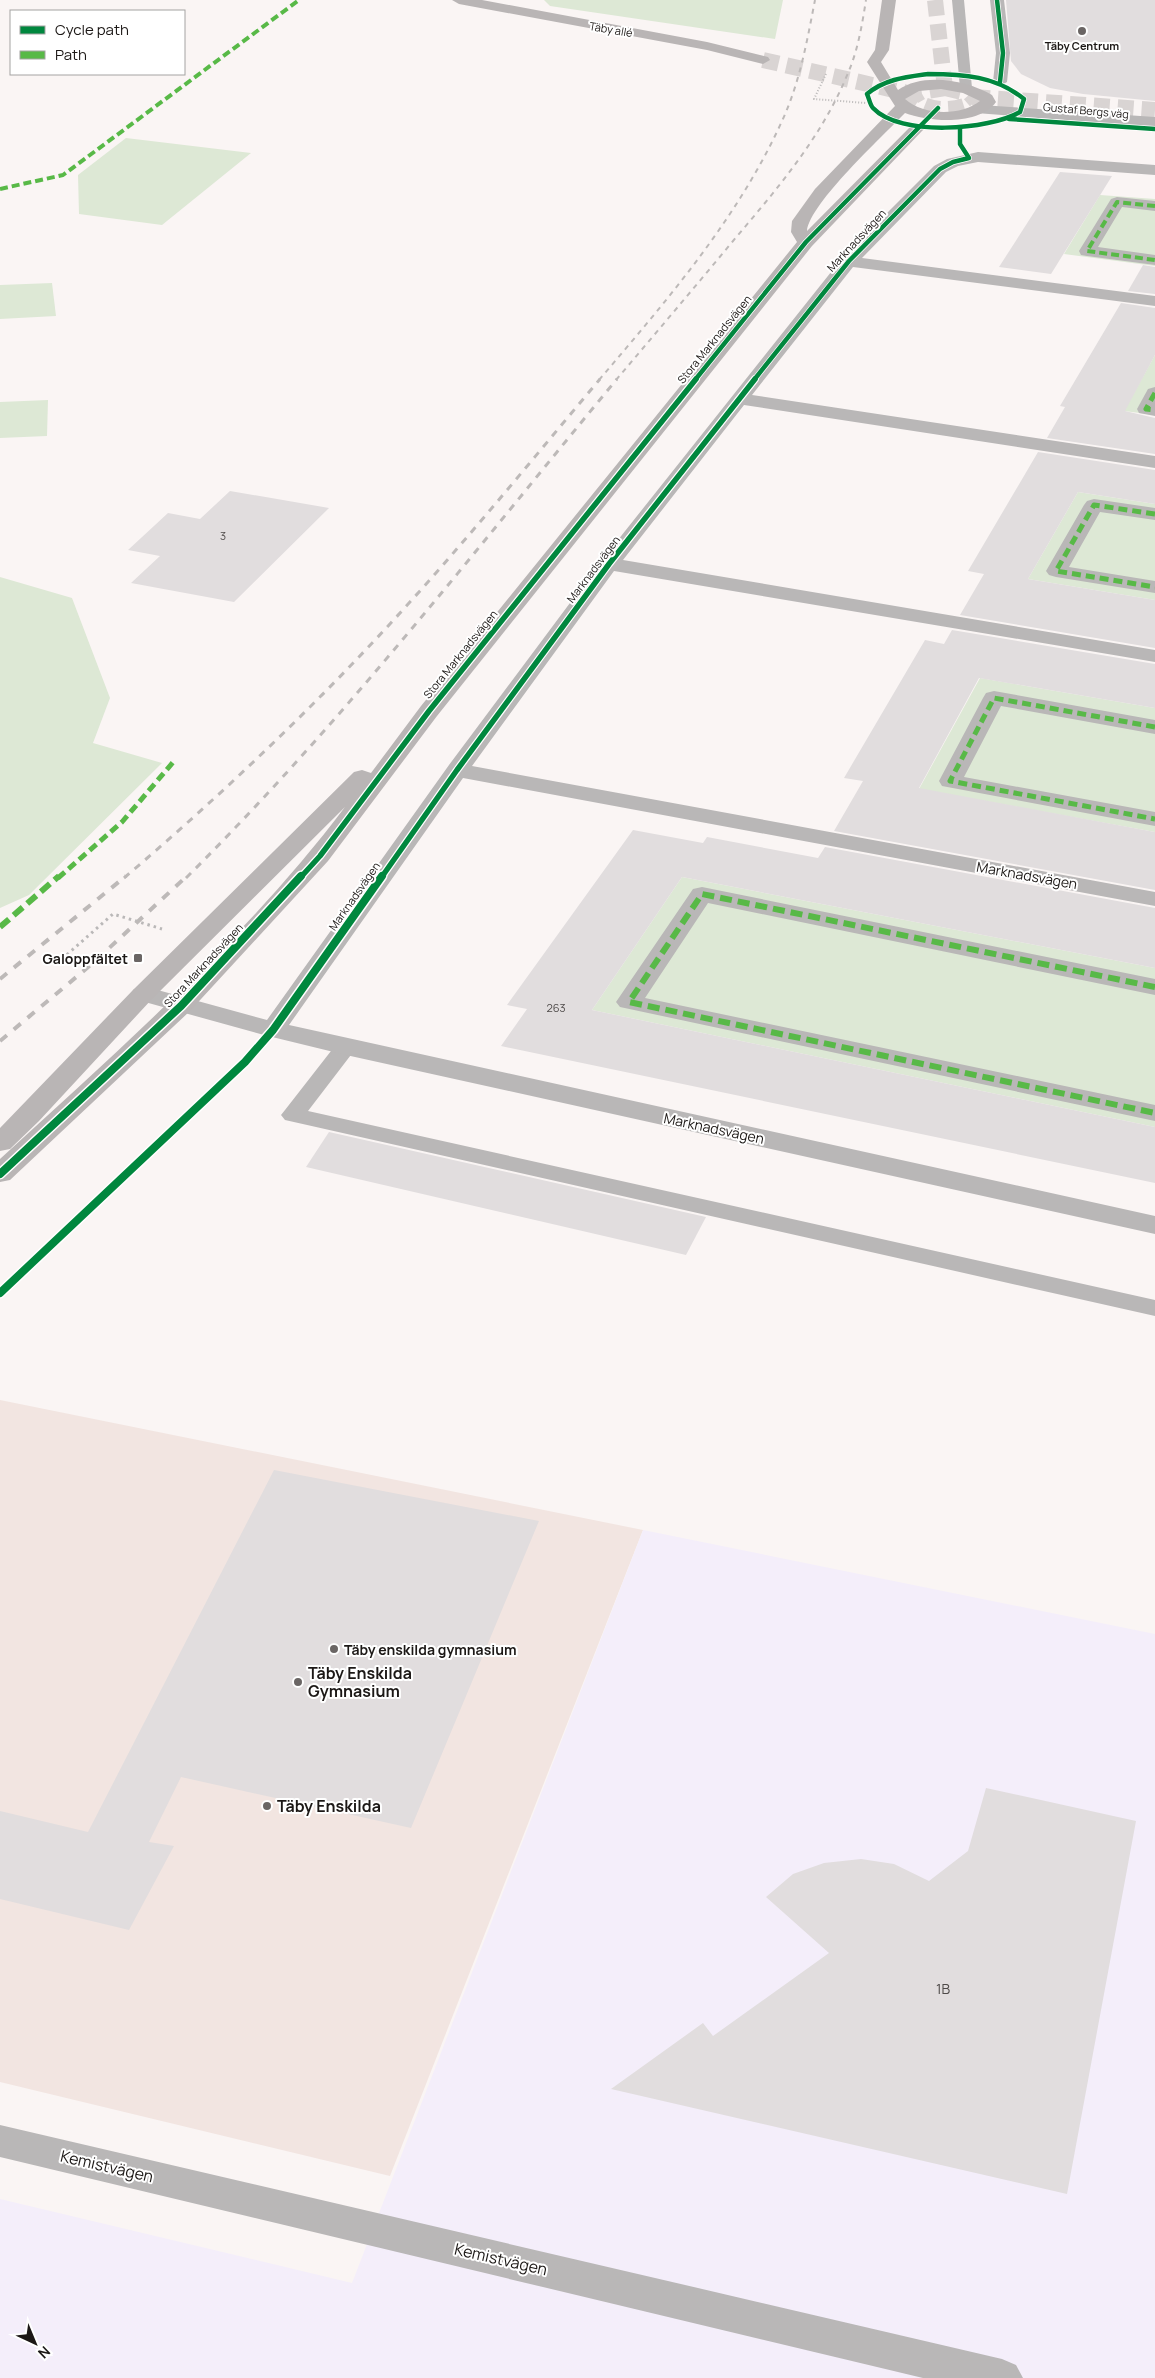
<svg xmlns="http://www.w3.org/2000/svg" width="1155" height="2378" viewBox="0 0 1155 2378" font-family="Manrope,sans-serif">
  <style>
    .built { fill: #f2e5e1 }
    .industrial { fill: #f4eefa }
    .green { fill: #dde8d5 }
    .building { fill: #e1ddde }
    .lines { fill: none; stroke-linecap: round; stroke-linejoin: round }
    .street-tunnel { stroke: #d9d4d3; stroke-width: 16; stroke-dasharray: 16 8; stroke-linecap: butt }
    .secondary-tunnel { stroke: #d9d4d3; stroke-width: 16; stroke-dasharray: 16 8; stroke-linecap: butt }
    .path-far1 { stroke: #bab8b8; stroke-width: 2; stroke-dasharray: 1 2; stroke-linecap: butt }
    .path { stroke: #bab8b8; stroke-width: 3; stroke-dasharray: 2.5 4; stroke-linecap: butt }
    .lane { fill: #b9b7b7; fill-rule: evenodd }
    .street { fill: #b9b7b7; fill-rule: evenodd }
    .secondary { fill: #b9b5b5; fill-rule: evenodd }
    .rail-far2 { stroke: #bdb9b8; stroke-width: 2; stroke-dasharray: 5 5; stroke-linecap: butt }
    .rail-far1 { stroke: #bdb9b8; stroke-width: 3; stroke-dasharray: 7 7; stroke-linecap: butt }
    .rail { stroke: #bdb9b8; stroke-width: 4; stroke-dasharray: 9 9; stroke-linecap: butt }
    .quiet-far2 { stroke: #58b947; stroke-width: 4; stroke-dasharray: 8 4; stroke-linecap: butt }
    .quiet-far1 { stroke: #58b947; stroke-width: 5; stroke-dasharray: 9 5; stroke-linecap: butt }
    .quiet { stroke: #58b947; stroke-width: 6; stroke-dasharray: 12 6; stroke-linecap: butt }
    .cycleway-far2-casing { stroke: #fff; stroke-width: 6 }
    .cycleway-far1-casing { stroke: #fff; stroke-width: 8 }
    .cycleway-casing { stroke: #fff; stroke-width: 11 }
    .cycleway-far2 { stroke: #00873e; stroke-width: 4.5 }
    .cycleway-far1 { stroke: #00873e; stroke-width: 5.5 }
    .cycleway { stroke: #00873e; stroke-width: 8 }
    .poi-dot { fill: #6a6564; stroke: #fff; stroke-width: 2 }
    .labels { text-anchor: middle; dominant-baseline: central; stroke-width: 4; stroke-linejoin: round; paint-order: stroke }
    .far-street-label { font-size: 11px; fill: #1c1816; stroke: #fff }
    .far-poi-label { font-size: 11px; font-weight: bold; fill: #1c1816; stroke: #fff }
    .number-label { font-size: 11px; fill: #4e4a49 }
    .street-label { font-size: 14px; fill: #1c1816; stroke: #fff }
    .poi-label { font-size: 14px; font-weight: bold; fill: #1c1816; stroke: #fff; text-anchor: end }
    .near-number-label { font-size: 14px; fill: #4e4a49 }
    .near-poi-label { font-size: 16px; font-weight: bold; fill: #1c1816; stroke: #fff; text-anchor: start }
    .near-street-label { font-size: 16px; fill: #1c1816; stroke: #fff }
  </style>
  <rect width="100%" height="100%" fill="#faf5f4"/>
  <path class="built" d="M0,1400L643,1530L390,2176L0,2082Z"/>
  <path class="industrial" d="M643,1530L1155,1634V2378H0V2199L352,2283Z"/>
  <g class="green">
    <path d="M544,0H783L775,39L550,6Z"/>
    <path d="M126,138L251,153L162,225L79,214L78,175Z"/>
    <path d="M1100,195L1155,199V266L1064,254Z"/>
    <path d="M52,283L56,316L0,319V285Z"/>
    <path d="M1155,355V415L1124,411Z"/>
    <path d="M48,400L47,436L0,438V402Z"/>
    <path d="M1078,492L1155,504V600L1028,579Z"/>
    <path d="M0,577L72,598L110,698L93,743L162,763L29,895L0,908Z"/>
    <path d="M980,678L1155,708V832L919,789Z"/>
    <path d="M682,877L1155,968V1127L592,1010Z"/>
  </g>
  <g class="building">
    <path d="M1006,0H1155V101L1083,94L1050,88L1021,74L1011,61Z"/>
    <path d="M1060,172L1112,176L1051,274L999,267Z"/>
    <path d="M1143,265L1155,267V294L1128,291Z"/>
    <path d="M1121,303L1155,308V355L1125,411L1155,418V454L1047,438L1065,407L1060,406Z"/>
    <path d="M1038,452L1155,470V504L1078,492L1028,579L1155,600V648L960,615L984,574L968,571Z"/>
    <path d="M230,491L329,508L234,602L131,583L160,556L128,550L168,513L200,519Z"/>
    <path d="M952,630L1155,664V708L979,678L919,788L1155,832V890L834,831L863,781L844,778L925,640L944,644Z"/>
    <path d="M633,830L703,843L707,837L818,858L825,847L1155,908V968L682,877L592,1010L1155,1127V1183L501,1046L527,1009L507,1005Z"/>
    <path d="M329,1132L706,1217L686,1255L306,1167Z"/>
    <path d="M274,1470L539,1521L411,1828L181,1777L149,1842L174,1846L129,1930L0,1899V1811L88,1832Z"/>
    <path d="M986,1788L1136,1821L1067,2194L611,2089L703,2023L713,2036L829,1953L766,1897L793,1874L824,1863L861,1859L894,1864L929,1881L968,1851Z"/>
  </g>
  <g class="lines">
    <path class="street-tunnel" d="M974,97L1155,110"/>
    <g class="secondary-tunnel">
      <path d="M935,0L945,88"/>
      <path d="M763,60L916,95"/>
      <path d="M945,88L970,94L976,101C957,111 933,113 915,100L914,96L921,92Z"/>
    </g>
    <path class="path-far1" d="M826,74L814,99L866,103"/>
    <g class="path">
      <path d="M62,959L113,914L162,929"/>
      <path d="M245,1062L254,1055"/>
    </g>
    <g class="lane">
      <path d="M952,0H964L972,88L966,92L960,88Z"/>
      <path d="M346,1040L354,1042L357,1047L308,1111L1155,1300V1316L285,1120L281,1115L285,1110L338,1042Z"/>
    </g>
    <g class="street">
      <path d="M990,0H1004L1010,53L1007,82L1000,86L993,82L996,53Z"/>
      <path d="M981,105L1155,117V127L976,113L973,110Z"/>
      <path d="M978,152L1155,165V175L978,162L958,166L946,172L862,258L1155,296V306L853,267L752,395L1155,456V468L744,405L623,560L1155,650V662L614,571L472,766L1155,892V906L463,778L289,1025L1155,1216V1234L346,1055L264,1035L134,999L130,994L134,989L143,986L267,1020L449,765L602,560L843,257L934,166L947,159Z"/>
      <path d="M1117,197L1155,201V211L1122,207L1098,247L1155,255V265L1087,256L1081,255L1079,251L1111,199Z"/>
      <path d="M1155,387V416L1139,413L1137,409L1148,389Z"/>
      <path d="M1094,499L1155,508V520L1100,512L1069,567L1155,581V593L1056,577L1049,575L1046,571L1084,505L1087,501Z"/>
      <path d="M994,691L1155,720V734L1001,706L964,777L1155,812V826L942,786L939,781L983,698L986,693Z"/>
      <path d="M702,887L1155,979V995L708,903L645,998L1155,1105V1121L620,1007L616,1002L693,889Z"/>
      <path d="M0,2125L1002,2359L1016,2365L1023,2378H923L0,2157Z"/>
    </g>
    <g class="secondary">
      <path d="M452,0H482L707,42L768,57L770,60L763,64L707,50L459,4Z"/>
      <path d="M882,0H896L889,50L881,62L898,90C923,72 967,80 992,95L996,102C979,126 929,122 905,113C883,136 810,203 807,231L912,125H922L925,128L922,131L812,246L437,716L328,861L190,1011L10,1180L0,1182V1159C121,1048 246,938 345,807L152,999L39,1121L10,1149L0,1151V1128L134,989L354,772L362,770L371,773L421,706L797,242L791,232L792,221L815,189L895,106L867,62L875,50ZM941,89L963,93L980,101C961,116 924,116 905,99L919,91Z"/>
    </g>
    <g class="rail-far2">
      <path d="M599,380C668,299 738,218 782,121C800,82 807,41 815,0"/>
      <path d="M616,380C655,334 694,288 733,241C777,189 822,137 848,73C858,50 862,25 866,0"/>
    </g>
    <g class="rail-far1">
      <path d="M124,878C212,803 296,724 375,640C453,557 526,467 600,379"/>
      <path d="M186,878C342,723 477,548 617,379"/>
    </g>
    <g class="rail">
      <path d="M0,979L126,876"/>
      <path d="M0,1041L93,963L187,876"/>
    </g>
    <g class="quiet-far2">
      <path d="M0,189L63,175L299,0"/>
      <path d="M1155,206L1117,202L1087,251L1155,260"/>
    </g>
    <g class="quiet-far1">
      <path d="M1155,393L1146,409L1155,410"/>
      <path d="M1155,514L1094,505L1056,571L1155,587"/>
      <path d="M1155,727L994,698L950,781L1155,819"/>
      <path d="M58,878L122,822L175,760"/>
    </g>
    <g class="quiet">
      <path d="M0,927L59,876"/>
      <path d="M1155,987L702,894L629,1002L1155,1113"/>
    </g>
    <g class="cycleway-far2-casing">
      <g id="cycleway-far2">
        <path d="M997,0L1003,53L1000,82"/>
        <path d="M928,74C963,74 996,76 1024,99L1020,112C989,130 900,137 873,108C870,105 869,98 867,94C885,79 906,77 928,74Z"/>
        <path d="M1009,119L1155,129"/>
        <path d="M695,380L806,242L938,108"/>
        <path d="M754,380L849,261L940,169L953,162L969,158L960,144V128"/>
      </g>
    </g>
    <g class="cycleway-far1-casing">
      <g id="cycleway-far1">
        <path d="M300,878L320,856L429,711L696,379"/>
        <path d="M381,878L457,770L609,564L755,379"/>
      </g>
    </g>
    <g class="cycleway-casing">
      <g id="cycleway">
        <path d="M0,1174L181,1006L301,876"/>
        <path d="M0,1293L245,1062L273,1030L382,876"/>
      </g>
    </g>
    <use href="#cycleway-far2" class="cycleway-far2"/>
    <use href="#cycleway-far1" class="cycleway-far1"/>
    <use href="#cycleway" class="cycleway"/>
  </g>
  <g class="poi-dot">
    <circle cx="1082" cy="31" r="5"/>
    <rect x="133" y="953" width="10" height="10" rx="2.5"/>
    <circle cx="334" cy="1649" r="5"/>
    <circle cx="298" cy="1682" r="5"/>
    <circle cx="267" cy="1806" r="5"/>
  </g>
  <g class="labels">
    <g class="far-street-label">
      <text transform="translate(611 29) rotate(10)">Täby allé</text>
      <text transform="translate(1086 110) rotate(5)">Gustaf Bergs väg</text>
      <text transform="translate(856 240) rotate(-47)">Marknadsvägen</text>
      <text transform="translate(714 339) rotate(-51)">Stora Marknadsvägen</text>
      <text transform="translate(593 569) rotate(-53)">Marknadsvägen</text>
      <text transform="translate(460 654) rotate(-51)">Stora Marknadsvägen</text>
      <text transform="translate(354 896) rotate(-55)">Marknadsvägen</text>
      <text transform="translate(203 965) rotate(-47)">Stora Marknadsvägen</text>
    </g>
    <g class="far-poi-label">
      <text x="1082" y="45">Täby Centrum</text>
    </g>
    <g class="number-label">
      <text x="223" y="535">3</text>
      <text x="556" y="1007">263</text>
    </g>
    <g class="street-label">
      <text transform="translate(1027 875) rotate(10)">Marknadsvägen</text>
      <text transform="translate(714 1128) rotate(12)">Marknadsvägen</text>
    </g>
    <g class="poi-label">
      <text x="128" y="958">Galoppfältet</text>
      <text x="344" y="1649" text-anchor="start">Täby enskilda gymnasium</text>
    </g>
    <g class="near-number-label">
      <text x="943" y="1988">1B</text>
    </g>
    <g class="near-poi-label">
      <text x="308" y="1673">Täby Enskilda<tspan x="308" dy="18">Gymnasium</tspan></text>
      <text x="277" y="1806">Täby Enskilda</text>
    </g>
    <g class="near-street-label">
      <text transform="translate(107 2166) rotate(13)">Kemistvägen</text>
      <text transform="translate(501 2259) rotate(13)">Kemistvägen</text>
    </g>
  </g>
  <rect x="10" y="10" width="175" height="65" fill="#ffffff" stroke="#a4a3a2"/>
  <rect x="20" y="26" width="25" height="8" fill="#00873e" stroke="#a4a3a2"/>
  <text x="55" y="35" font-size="15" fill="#1c1816">Cycle path</text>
  <rect x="20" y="51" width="25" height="8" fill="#58b947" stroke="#a4a3a2"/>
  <text x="55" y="60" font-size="15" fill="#1c1816">Path</text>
  <g transform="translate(35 2343) rotate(136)" stroke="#ffffff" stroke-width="4" paint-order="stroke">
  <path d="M0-4L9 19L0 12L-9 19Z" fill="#1c1816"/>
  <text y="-8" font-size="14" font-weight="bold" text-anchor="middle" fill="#1c1816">N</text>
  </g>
</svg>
